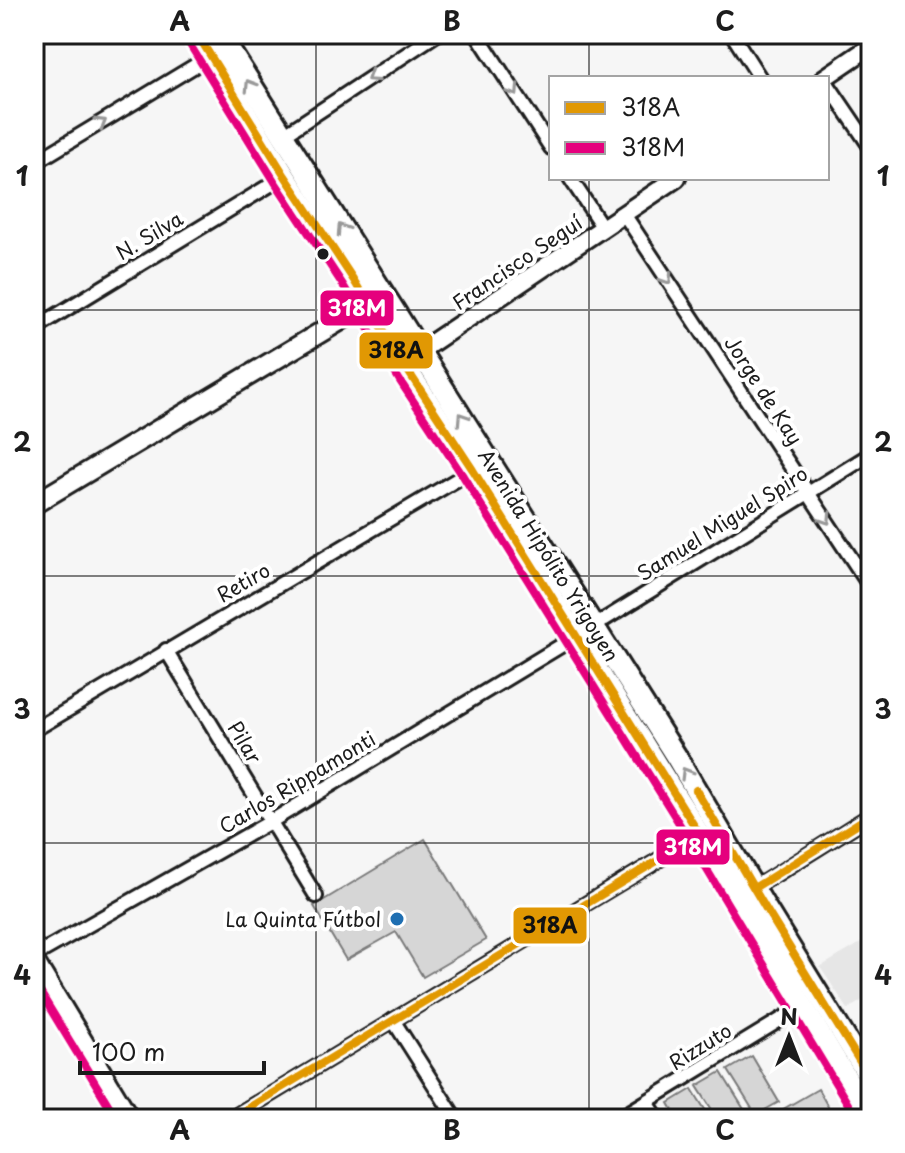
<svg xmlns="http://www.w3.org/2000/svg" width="905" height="1153" viewBox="0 0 905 1153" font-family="'Playpen Sans',sans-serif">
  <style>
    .built { fill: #e6e6e6 }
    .park { fill: #d6d6d6; stroke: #797979; stroke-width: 2 }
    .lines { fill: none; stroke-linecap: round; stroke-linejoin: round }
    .minor-casing { stroke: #1c1c1c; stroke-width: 18 }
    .tertiary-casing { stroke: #1c1c1c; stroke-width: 22 }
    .secondary-casing { stroke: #1c1c1c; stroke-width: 24 }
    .primary-casing { stroke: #1c1c1c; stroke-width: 26 }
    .minor { stroke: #fff; stroke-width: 12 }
    .tertiary { stroke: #fff; stroke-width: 16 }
    .secondary { stroke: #fff; stroke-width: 18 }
    .primary { stroke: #fff; stroke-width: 20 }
    .bus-1-casing { stroke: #fff; stroke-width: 14 }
    .bus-2-casing { stroke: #fff; stroke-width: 14 }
    .bus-1 { stroke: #e19803; stroke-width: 8 }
    .bus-2 { stroke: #e5007d; stroke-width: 8 }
    .oneway { stroke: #999 }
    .grid { fill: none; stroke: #1c1c1c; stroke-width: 2; stroke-opacity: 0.55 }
    .bus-dot { fill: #1c1c1c; stroke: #fff; stroke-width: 3 }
    .poi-dot { fill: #1f6fb2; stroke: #fff; stroke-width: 3 }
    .labels { text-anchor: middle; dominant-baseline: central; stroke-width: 8; stroke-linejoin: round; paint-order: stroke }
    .street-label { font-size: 20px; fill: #1c1c1c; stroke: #fff }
    .poi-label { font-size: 20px; fill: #1c1c1c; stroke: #fff; text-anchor: end }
    .line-badge { stroke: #fff; stroke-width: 3 }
    .badge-label { font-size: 22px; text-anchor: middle; font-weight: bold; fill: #fff }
    .pale-badge-label { font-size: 22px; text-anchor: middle; font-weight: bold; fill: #111 }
    .neatline { fill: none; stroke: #1c1c1c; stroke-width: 3 }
    .grid-label { font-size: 26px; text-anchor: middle; font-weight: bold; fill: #1c1c1c }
  </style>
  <rect width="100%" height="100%" fill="#f6f6f6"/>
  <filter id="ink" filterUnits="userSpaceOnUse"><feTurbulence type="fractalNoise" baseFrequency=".0125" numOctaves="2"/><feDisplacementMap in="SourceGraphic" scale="16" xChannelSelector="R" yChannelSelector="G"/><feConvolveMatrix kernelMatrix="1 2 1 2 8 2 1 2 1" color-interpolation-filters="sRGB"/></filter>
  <g filter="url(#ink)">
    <path class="built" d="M871,937V995L848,1009L820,967Z"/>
    <g class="park">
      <path d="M425,839L486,940L423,977L396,932L346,960L314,906Z"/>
      <path d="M752,1056L779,1102L756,1115L728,1070Z"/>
      <path d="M721,1072L750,1119H718L697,1086Z"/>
      <path d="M692,1089L711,1119H678L669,1103Z"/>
      <path d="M818,1089L835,1119H766Z"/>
    </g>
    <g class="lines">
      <g class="minor-casing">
        <g id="minor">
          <path d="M477,34L551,148"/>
          <path d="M732,34L760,78"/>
          <path d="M827,83L871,148"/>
          <path d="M282,136L437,34"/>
          <path d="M34,163L211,56"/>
          <path d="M570,178L603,228"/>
          <path d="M624,214L871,588"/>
          <path d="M34,329L285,176"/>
          <path d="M594,626L871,454"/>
          <path d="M166,650L316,896"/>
          <path d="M34,730L473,470"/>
          <path d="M748,892L871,815"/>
          <path d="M34,956L270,822L577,636"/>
          <path d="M393,1020L456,1119"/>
          <path d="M647,1102L658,1119"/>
          <path d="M230,1119L703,833"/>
          <path d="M618,1119L803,1006"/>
        </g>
      </g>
      <g class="tertiary-casing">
        <g id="tertiary">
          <path d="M824,78L871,46"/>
          <path d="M411,357L677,178"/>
          <path d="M34,959L131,1119"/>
        </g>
      </g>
      <g class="secondary-casing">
        <path id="secondary" d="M34,504L378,298"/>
      </g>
      <g class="primary-casing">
        <g id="primary">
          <path d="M197,34L285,176L353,279L410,374L473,470L687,814L871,1119"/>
          <path d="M219,34L677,758L766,909L871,1080"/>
        </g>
      </g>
      <use href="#minor" class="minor"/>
      <use href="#tertiary" class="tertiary"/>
      <use href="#secondary" class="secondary"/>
      <use href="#primary" class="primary"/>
      <g class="bus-1-casing">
        <g id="bus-1">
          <path d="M197,34L285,176L353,279L410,374L473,470L700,835L230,1119"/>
          <path d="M696,790L766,909L871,1080"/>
          <path d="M754,888L871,815"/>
        </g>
      </g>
      <g class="bus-2-casing">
        <g id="bus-2">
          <path d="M187,40L275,182L343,285L400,381L463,476L677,820L857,1119"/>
          <path d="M34,982L117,1119"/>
        </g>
      </g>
      <use href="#bus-1" class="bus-1"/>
      <use href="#bus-2" class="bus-2"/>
    </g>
    <defs><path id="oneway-chevron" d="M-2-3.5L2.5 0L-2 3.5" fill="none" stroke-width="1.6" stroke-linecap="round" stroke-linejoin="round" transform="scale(2)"/></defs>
    <g class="oneway">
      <use href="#oneway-chevron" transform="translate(372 77) rotate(147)"/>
      <use href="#oneway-chevron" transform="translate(250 85) rotate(-122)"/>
      <use href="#oneway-chevron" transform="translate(514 91) rotate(57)"/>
      <use href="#oneway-chevron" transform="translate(101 123) rotate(-31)"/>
      <use href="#oneway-chevron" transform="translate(342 229) rotate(-123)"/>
      <use href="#oneway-chevron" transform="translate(667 279) rotate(57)"/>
      <use href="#oneway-chevron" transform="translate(462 418) rotate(-123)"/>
      <use href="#oneway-chevron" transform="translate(826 519) rotate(57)"/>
      <use href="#oneway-chevron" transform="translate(686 773) rotate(-121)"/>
    </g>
  </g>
  <path class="grid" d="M316,34V1119M589,34V78M589,178V1119M34,310H871M34,576H871M34,843H871"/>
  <circle class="bus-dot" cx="323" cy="254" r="7"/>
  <circle class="poi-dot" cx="397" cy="919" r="8"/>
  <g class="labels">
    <g class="street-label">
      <text transform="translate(149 235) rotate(-31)">N. Silva</text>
      <text transform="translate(517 262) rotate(-34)">Francisco Seguí</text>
      <text transform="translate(764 390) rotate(57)">Jorge de Kay</text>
      <text transform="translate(722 523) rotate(-32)">Samuel Miguel Spiro</text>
      <text transform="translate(549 555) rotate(58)">Avenida Hipólito Yrigoyen</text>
      <text transform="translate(243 582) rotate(-30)">Retiro</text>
      <text transform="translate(245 742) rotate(59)">Pilar</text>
      <text transform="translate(297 782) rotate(-31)">Carlos Rippamonti</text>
      <text transform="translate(700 1046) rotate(-32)">Rizzuto</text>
    </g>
    <g class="poi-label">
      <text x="381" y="919">La Quinta Fútbol</text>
    </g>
  </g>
  <g class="line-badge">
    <rect x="319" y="289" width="76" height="38" rx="8" fill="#e5007d"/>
    <rect x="358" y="331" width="76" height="39" rx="8" fill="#e19803"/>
    <rect x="655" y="828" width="76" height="38" rx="8" fill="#e5007d"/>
    <rect x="512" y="906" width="76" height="39" rx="8" fill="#e19803"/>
  </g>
  <g class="badge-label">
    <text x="357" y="316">318M</text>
    <text x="693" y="855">318M</text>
  </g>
  <g class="pale-badge-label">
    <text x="396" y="358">318A</text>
    <text x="550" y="933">318A</text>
  </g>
  <rect width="905" height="1153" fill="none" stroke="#fff" stroke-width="88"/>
  <rect x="549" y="76" width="280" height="104" fill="#ffffff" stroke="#a4a4a4" stroke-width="2"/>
  <rect x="565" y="102" width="40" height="12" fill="#e19803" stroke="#a4a4a4" stroke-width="2"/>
  <text x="621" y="116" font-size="24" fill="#1c1c1c">318A</text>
  <rect x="565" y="142" width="40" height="12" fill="#e5007d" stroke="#a4a4a4" stroke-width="2"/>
  <text x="621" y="156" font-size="24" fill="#1c1c1c">318M</text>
  <g transform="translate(789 1037)" stroke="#ffffff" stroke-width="6" paint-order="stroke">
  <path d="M0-6L14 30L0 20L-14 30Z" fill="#1c1c1c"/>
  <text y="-12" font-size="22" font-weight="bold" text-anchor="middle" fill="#1c1c1c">N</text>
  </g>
  <path d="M80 1061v12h184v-12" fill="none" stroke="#1c1c1c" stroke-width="4"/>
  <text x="92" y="1061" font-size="24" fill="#1c1c1c" stroke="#ffffff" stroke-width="6" paint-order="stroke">100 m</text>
  <rect x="44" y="44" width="817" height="1065" class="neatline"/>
  <g class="grid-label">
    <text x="180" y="31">A</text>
    <text x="452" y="31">B</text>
    <text x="725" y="31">C</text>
    <text x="22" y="186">1</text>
    <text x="883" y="186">1</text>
    <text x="22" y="452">2</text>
    <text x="883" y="452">2</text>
    <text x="22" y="719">3</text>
    <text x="883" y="719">3</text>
    <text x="22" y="985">4</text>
    <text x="883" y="985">4</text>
    <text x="180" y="1140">A</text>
    <text x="452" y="1140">B</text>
    <text x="725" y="1140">C</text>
  </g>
</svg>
